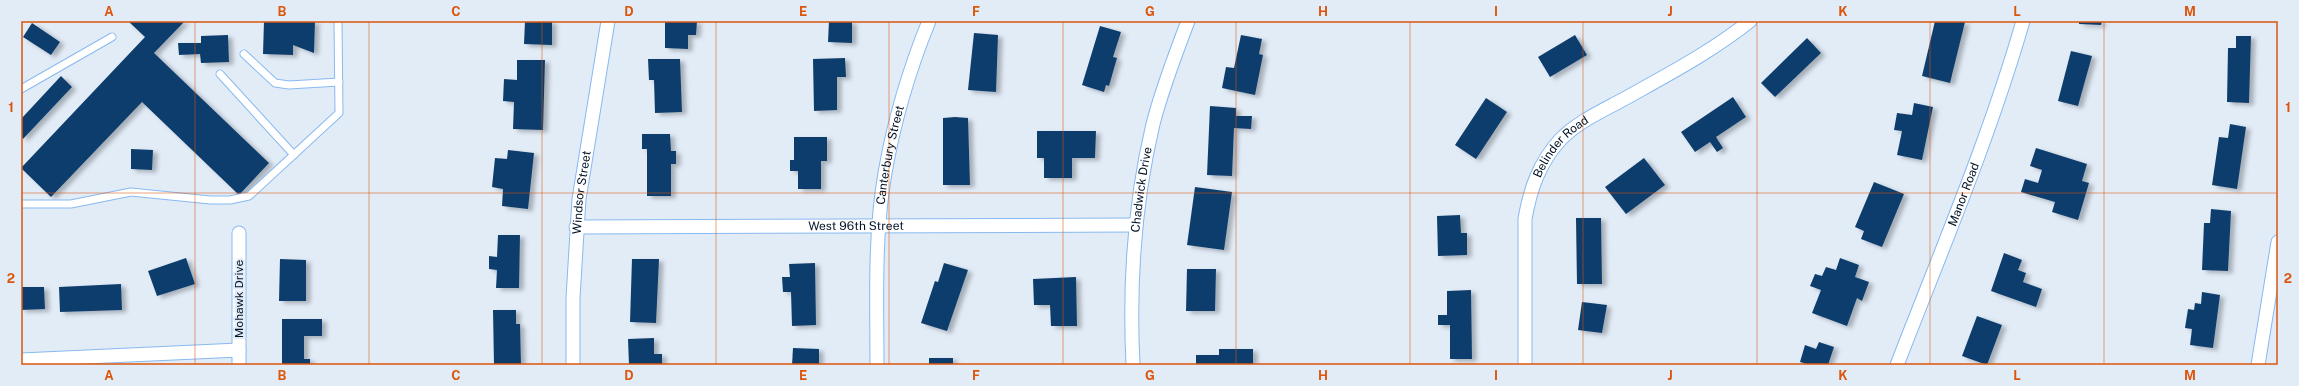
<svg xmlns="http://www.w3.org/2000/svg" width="2299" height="386" viewBox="0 0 2299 386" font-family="'Public Sans',sans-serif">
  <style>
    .building { fill: #0f3e6c; filter: url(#shadow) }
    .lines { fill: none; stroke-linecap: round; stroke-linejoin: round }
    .service-casing { stroke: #88b9f0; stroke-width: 9 }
    .minor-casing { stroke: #88b9f0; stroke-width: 15 }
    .service { stroke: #fff; stroke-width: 7 }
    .minor { stroke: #fff; stroke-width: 13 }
    .grid { fill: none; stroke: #dc560d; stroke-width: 1; stroke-opacity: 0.55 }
    .labels { text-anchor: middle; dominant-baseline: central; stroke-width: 4; stroke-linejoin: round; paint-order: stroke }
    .street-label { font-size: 12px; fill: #021327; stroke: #e2ecf7 }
    .neatline { fill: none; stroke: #dc560d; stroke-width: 1.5 }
    .grid-label { font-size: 13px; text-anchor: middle; font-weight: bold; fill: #dc560d }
  </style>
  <defs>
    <filter id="shadow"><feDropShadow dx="4.5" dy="2.5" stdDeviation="2" flood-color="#0004"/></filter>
  </defs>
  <rect width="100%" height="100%" fill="#e2ecf7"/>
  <g class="building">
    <path d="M128,21H185L154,53L269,163L239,195L142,102L51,197L21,168L145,37Z"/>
    <path d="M264,21H315L314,53L293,45V55L263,54Z"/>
    <path d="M525,21H552V45L524,44Z"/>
    <path d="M665,21H697L696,35H688V49L665,48Z"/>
    <path d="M829,21H852V43L828,42Z"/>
    <path d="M1935,21L1965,22L1950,83L1922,76Z"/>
    <path d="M2079,21H2102L2101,25L2079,24Z"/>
    <path d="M32,23L60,42L51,55L23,37Z"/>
    <path d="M1100,26L1121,32L1113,57L1117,58L1109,86L1106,85L1104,92L1082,85Z"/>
    <path d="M974,33L998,35L996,92L968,90Z"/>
    <path d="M228,35L229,62L201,63L200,54L179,55L178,43H201V36Z"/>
    <path d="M1241,35L1262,39L1259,54L1263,55L1255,95L1222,88L1226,67L1234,68Z"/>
    <path d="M1575,35L1587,55L1550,77L1538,57Z"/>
    <path d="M2236,36H2251L2249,103L2227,102L2228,48H2236Z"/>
    <path d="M1807,38L1821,53L1775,97L1761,83Z"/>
    <path d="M2071,51L2092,56L2078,106L2058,101Z"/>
    <path d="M845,58L846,77H837V110L814,111L813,59Z"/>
    <path d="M648,59H680L682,112L655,113L654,80H649Z"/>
    <path d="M517,60H545L543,130L513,129L514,102L503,101L504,79L517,80Z"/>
    <path d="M61,76L72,87L23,139L21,136V119Z"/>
    <path d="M1733,97L1746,117L1716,137L1723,148L1717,152L1710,142L1695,152L1681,132Z"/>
    <path d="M1486,98L1507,112L1476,159L1455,145Z"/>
    <path d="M1914,103L1933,107L1922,160L1897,155L1902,131L1894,130L1897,113L1912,115Z"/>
    <path d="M1210,106L1236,108V116H1252L1251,129L1234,128L1232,176L1207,175Z"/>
    <path d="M955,117L968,118L970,185H943V118Z"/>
    <path d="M2230,124L2246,127L2237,189L2212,185L2219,137L2228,138Z"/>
    <path d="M1037,131H1096L1095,158H1072V178H1044V158H1037Z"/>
    <path d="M642,134H670L671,151H676V164H671V196H647V149H642Z"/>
    <path d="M794,137H827V161H821V189H798V171H790V160H794Z"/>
    <path d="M2036,148L2087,164L2082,181L2089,183L2078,220L2052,212L2055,202L2021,192L2025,179L2038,183L2042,170L2030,166Z"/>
    <path d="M131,149L153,150L152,170L131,169Z"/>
    <path d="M508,150L534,153L528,209L502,206L503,189L492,187L495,158L507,159Z"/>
    <path d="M1644,158L1665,185L1626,214L1605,187Z"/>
    <path d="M1874,182L1904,194L1882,247L1861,239L1864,231L1855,227Z"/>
    <path d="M1195,187L1232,192L1224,250L1187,245Z"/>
    <path d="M2211,209L2231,211L2228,271L2202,270L2204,223H2210Z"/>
    <path d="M1460,215L1461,233H1467V255L1438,256L1437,216Z"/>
    <path d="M1576,218H1601L1602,284H1577Z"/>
    <path d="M498,235H520L519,288H496L497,270L489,269V256L497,257Z"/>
    <path d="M2004,253L2022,260L2018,270L2026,273L2023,282L2042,289L2036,307L1991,291Z"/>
    <path d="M186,258L195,284L157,296L148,271Z"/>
    <path d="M1840,258L1859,265L1855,277L1869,282L1862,301L1857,298L1847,326L1812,313L1821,290L1810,286L1815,274L1822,276L1826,267L1836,270Z"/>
    <path d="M280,259L306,260V301H279Z"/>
    <path d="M632,259H659L656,323L630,322Z"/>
    <path d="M815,263L816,325L792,326L791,292H783L782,277H790L789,264Z"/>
    <path d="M944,263L968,270L947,331L921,323L935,281L938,282Z"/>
    <path d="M1187,269H1216L1215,311H1186Z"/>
    <path d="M1076,277L1077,326H1051L1050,305H1034L1033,279Z"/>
    <path d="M121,284L122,310L60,312L59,287Z"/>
    <path d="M21,287H44L45,309L21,310Z"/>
    <path d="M1471,290L1472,359H1450V325H1438V315H1447V291Z"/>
    <path d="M2202,292L2220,295L2213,348L2190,345L2192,329L2185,328L2188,309L2194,310L2195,303L2201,304Z"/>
    <path d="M1582,302L1607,305L1602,333L1578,330Z"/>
    <path d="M493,310H516V324H520L521,365H494Z"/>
    <path d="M1977,316L2002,325L1987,365L1962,356Z"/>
    <path d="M282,319H322V336H304V359H310V365H282Z"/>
    <path d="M654,338V354H662V365H629L628,339Z"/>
    <path d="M1819,342L1834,347L1828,365H1810L1800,362L1805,345L1816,349Z"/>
    <path d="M793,348L819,349V365H792Z"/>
    <path d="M1219,349H1253V365H1196V355H1219Z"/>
    <rect x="929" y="358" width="24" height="7"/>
  </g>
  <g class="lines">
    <g class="service-casing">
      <g id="service">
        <path d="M244,54L275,83L289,85L339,82"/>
        <path d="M220,74L294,155"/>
        <path d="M21,89L112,37"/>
        <path d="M21,204H71L131,192L210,200H230L249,196L339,113L338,21"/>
      </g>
    </g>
    <g class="minor-casing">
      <g id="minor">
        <path id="s1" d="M576,227L1136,225"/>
        <path d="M239,233V365"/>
        <path d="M21,360L239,350"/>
        <path id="s2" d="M573,365V298L579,199L608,21"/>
        <path id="s3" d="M877,365C877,301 874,236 885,173C894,121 909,70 929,21"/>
        <path id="s4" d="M1133,365C1129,284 1134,204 1153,124C1162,89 1175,55 1188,21"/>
        <path id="s5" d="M1525,365V219C1530,190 1539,163 1560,140C1577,122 1602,111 1624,99C1667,75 1711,52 1750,21"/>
        <path id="s6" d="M1897,365C1941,251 1989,139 2023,21"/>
        <path d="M2258,365L2278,242"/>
      </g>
    </g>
    <use href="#service" class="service"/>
    <use href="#minor" class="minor"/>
  </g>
  <path class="grid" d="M195,21V365M369,21V365M542,21V365M716,21V365M889,21V365M1063,21V365M1236,21V365M1410,21V365M1583,21V365M1757,21V365M1930,21V365M2104,21V365M21,193H2278"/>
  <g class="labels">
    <g class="street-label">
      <text stroke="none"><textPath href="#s5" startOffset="229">Belinder Road</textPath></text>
      <text stroke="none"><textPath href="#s3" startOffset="211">Canterbury Street</textPath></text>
      <text stroke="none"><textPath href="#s4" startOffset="176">Chadwick Drive</textPath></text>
      <text stroke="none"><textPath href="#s2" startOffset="173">Windsor Street</textPath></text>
      <text stroke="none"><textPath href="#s6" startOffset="183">Manor Road</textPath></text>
      <text stroke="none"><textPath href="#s1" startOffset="280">West 96th Street</textPath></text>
      <text transform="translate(239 299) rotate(-90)">Mohawk Drive</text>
    </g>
  </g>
  <rect width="2299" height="386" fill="none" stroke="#e2ecf7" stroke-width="44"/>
  <rect x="22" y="22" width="2255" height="342" class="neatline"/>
  <g class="grid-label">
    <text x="109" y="16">A</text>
    <text x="282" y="16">B</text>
    <text x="456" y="16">C</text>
    <text x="629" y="16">D</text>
    <text x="803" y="16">E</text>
    <text x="976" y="16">F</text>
    <text x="1150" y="16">G</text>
    <text x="1323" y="16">H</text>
    <text x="1496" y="16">I</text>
    <text x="1670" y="16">J</text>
    <text x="1843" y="16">K</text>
    <text x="2017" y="16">L</text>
    <text x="2190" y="16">M</text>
    <text x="11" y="112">1</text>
    <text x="2288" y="112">1</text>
    <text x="11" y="283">2</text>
    <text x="2288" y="283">2</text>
    <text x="109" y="380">A</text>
    <text x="282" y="380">B</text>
    <text x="456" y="380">C</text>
    <text x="629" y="380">D</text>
    <text x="803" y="380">E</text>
    <text x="976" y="380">F</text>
    <text x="1150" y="380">G</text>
    <text x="1323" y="380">H</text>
    <text x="1496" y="380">I</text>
    <text x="1670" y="380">J</text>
    <text x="1843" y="380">K</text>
    <text x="2017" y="380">L</text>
    <text x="2190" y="380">M</text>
  </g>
</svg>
